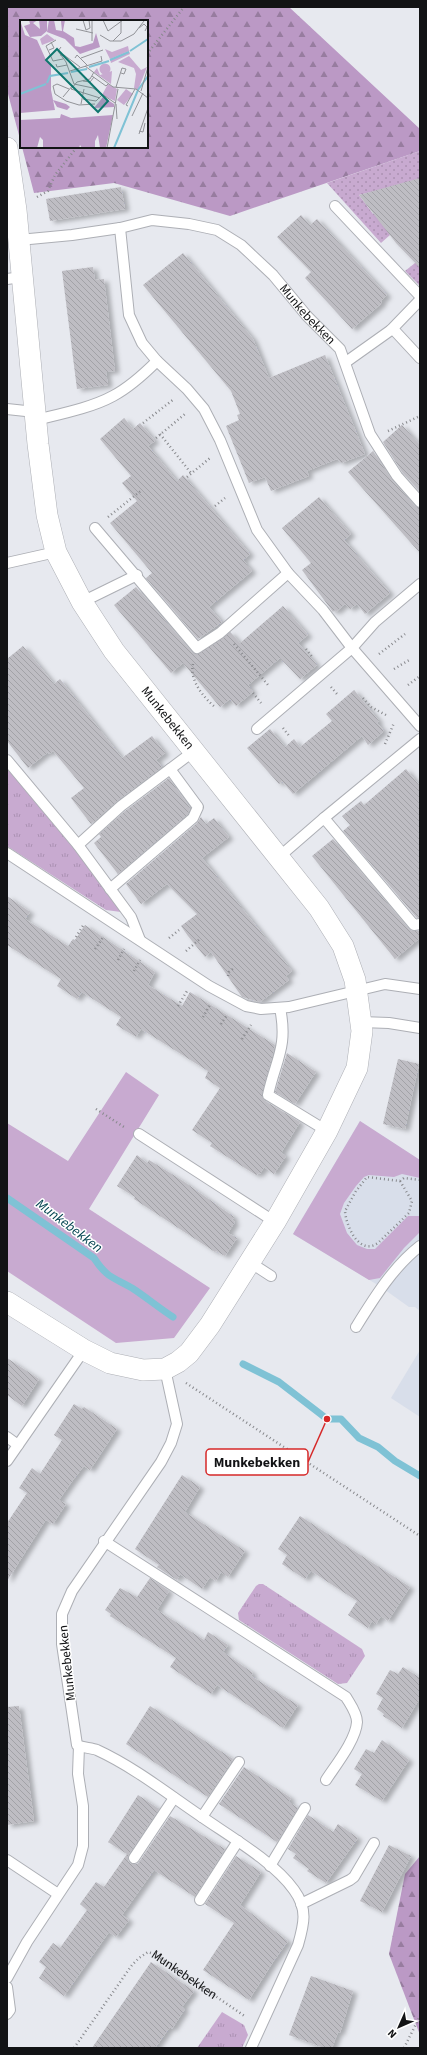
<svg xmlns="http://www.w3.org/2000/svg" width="427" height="2055" viewBox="0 0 427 2055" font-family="'Source Sans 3',sans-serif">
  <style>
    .built { fill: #d8deea }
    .grass { fill: #c8aad0 }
    .forest { fill: url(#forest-firs) }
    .park { fill: url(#park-tufts) }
    .garden { fill: url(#garden-dots) }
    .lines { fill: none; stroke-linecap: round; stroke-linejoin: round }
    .stream { stroke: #7fc2d5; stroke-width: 7 }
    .building { fill: url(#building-back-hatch); filter: url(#shadow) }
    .lane-casing { stroke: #adafb5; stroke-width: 12 }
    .street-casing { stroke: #adafb5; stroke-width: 22 }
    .path { stroke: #87888c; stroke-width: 2.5; stroke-dasharray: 1 3; stroke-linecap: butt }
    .lane { stroke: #fff; stroke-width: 10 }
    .street { stroke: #fff; stroke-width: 21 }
    .labels { text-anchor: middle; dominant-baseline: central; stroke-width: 3; stroke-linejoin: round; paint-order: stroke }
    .street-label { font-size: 13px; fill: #121315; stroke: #fff }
    .water-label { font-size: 14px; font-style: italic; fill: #044451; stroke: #fff }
    .inset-river { fill: none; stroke: #7fc2d5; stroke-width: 2 }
    .inset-road { fill: none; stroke: #929398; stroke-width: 1 }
    .view { fill: #0f766e; fill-opacity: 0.15; stroke: #0f766e; stroke-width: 2 }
    .inset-edge { fill: none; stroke: #121315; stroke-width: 2 }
    .leader { fill: none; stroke: #d62828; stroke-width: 1.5 }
    .callout-dot { fill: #d62828; stroke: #fff; stroke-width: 1.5 }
    .callout { fill: #fff; stroke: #d62828; stroke-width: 1.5 }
    .callout-label { font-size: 14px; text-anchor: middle; font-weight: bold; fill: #121315 }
  </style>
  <defs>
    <pattern id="forest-firs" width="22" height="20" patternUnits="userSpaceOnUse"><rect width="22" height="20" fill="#bb99c5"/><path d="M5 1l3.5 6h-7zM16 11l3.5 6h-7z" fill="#977c9f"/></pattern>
    <pattern id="park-tufts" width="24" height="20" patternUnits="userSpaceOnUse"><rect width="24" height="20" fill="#c8aad0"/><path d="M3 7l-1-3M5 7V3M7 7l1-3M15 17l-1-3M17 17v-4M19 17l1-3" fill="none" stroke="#ab91b2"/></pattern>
    <pattern id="garden-dots" width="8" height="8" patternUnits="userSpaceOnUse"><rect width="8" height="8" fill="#c8aad0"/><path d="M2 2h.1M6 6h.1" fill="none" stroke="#ab91b2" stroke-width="1.8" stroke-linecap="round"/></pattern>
    <pattern id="building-back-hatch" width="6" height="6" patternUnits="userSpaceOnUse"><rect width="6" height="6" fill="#bebdc3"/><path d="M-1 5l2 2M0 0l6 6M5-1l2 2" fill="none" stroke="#a2a2a7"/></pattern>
    <filter id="shadow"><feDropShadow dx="4.5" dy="2.5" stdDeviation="2" flood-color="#0004"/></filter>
  </defs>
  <rect width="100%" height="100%" fill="#e7e9ef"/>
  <g class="built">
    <path d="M360,1121L420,1160V1311L415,1307H409L381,1287L293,1234Z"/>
    <path d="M420,1350V1417L391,1398Z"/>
  </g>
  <g class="grass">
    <path d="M126,1072L159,1095L89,1209L210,1288L174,1338L116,1343L7,1271V1123L68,1161Z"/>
    <path d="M360,1121L420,1160V1178L402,1174L394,1177L369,1175L364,1177L356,1186L344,1203L340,1214L347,1233L357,1245L367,1249H375L408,1216H420V1232L404,1248L380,1278L369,1280L293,1234Z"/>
  </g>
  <g class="forest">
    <path d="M7,7H289L420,129V151L230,216L114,183L34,193L22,147H147V21H21V143L7,90Z"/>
    <path d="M420,1856V2035L389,1954L405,1874Z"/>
  </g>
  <g class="park">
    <path d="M7,768L119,903L121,912L106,910L7,846Z"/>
    <path d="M259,1584H263L362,1649L365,1656L347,1683L338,1684L239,1620L238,1613L256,1586Z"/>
    <path d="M222,2012L244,2025L248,2035L242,2048H197Z"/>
  </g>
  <g class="garden">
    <path d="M420,151V180L359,195L373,214L386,204L390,235L381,243L327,183Z"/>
    <path d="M420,259V286L405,271Z"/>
  </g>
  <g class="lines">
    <g class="stream">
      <path d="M7,1198L94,1258C107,1278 113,1277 132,1288C146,1297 159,1308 173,1317"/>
      <path d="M243,1364L279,1382L327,1419H341L359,1438L378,1447L395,1461L420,1476"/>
    </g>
  </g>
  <g class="building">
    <path d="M420,178V268L396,243L359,195Z"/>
    <path d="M121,187L125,209L50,221L46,199Z"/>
    <path d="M301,215L310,225L317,219L387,295L381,301L382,303L352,329L305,278L311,272L277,237Z"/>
    <path d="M183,253L253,339L269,378L325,355L365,454L341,463L337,459L307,471L309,476L271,491L265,477L249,483L226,426L239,420L237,415L240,414L231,391L143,285Z"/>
    <path d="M93,267L95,280L104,279L115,371L106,372L108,385L77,389L62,271Z"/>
    <path d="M124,418L133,429L140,423L155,441L148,446L177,481L183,475L250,554L243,560L252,571L209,607L222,622L198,639L146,578L152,573L110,523L137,501L122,483L131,476L100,439Z"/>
    <path d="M402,425L420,445V492L402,472L383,442Z"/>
    <path d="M373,451L392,480L415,506L420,508V553L348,472Z"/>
    <path d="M319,497L351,534L344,540L390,593L365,614L357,604L350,609L345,604L336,612L335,610L333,612L302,570L311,563L282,528Z"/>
    <path d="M136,587L192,652L197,654L230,632L240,643L283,606L308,635L298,643L317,665L300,679L280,658L248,685L253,692L236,706L230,699L220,707L183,663L171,673L114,605Z"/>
    <path d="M23,646L54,684L60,679L122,758L152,736L165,753L156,760L162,767L117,801L91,824L71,798L84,788L53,751L49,754L48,752L28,768L7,741V659Z"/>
    <path d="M354,690L379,721L377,723L384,731L368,745L362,736L293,794L282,781L279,784L247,748L270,729L285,747L294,739L300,747L332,721L326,714Z"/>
    <path d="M406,769L420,786V918H417L343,831L350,825L342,816L361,801L364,805Z"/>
    <path d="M169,778L190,808L188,814L118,874L94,843L101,837L99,834L125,811Z"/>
    <path d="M201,817L206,824L214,818L229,837L202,858L292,971L286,976L289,980L260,1002L242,997L211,952L205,957L188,936L181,926L197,914L167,884L141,904L126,884L197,823Z"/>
    <path d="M333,839L409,929L412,931H420V938L395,959L312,856Z"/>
    <path d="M7,896L30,912L25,919L68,946L73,939L75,940L85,925L155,972L148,985L182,1006L190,992L275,1045L262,1097L265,1101L300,1122L281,1153L286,1156L274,1174L264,1167L260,1174L259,1173L256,1175L210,1146L212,1143L192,1130L220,1088L205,1078L208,1071L141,1029L136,1037L116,1025L121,1017L82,992L77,999L57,986L61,979L7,945Z"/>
    <path d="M287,1053L316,1072L295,1104L275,1092Z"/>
    <path d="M398,1059L419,1064L405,1129L383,1124Z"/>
    <path d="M137,1155L147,1163L149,1160L183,1181L234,1217L232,1220L235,1222L228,1233L237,1238L225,1256L216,1251L215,1252L134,1199L135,1197L117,1186Z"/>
    <path d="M7,1358L39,1379L22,1406L7,1395Z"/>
    <path d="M74,1404L82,1409L84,1407L117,1429L90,1470L84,1466L73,1480L59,1500L66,1504L53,1524L46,1520L45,1521L7,1581V1523L27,1493L19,1488L32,1468L40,1474L62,1440L54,1435Z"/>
    <path d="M182,1475L200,1487L185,1512L245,1551L228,1577L221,1572L216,1581L210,1577L202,1589L180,1574L177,1580L157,1567L159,1565L135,1549Z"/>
    <path d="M300,1516L410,1587L388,1621L381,1616L376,1624L372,1621L368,1628L348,1615L357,1601L311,1571L305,1579L282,1564L287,1555L278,1549Z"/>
    <path d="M150,1578L169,1591L157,1610L204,1640L208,1632L228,1645L223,1652L253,1673L251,1676L298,1705L283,1728L217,1685L211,1694L170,1667L176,1658L110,1616L111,1614L105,1610L120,1588L137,1597Z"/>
    <path d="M403,1667L420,1678V1698L402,1728L383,1716L384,1714L377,1709L383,1698L376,1694L390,1670L398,1674Z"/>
    <path d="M19,1706L34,1821L7,1825V1707Z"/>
    <path d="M150,1706L233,1759L208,1797L126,1744Z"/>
    <path d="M382,1740L409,1760L382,1801L355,1785L362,1774L354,1769L366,1749L374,1753Z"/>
    <path d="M244,1767L291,1798L289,1802L298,1808L277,1842L219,1804Z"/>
    <path d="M138,1795L159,1809L129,1854L128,1861L131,1864H137L139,1862L170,1816L225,1849L195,1897L154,1870L122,1915L129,1920L116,1937L109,1932L64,1996L39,1978L46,1967L39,1962L53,1943L60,1948L87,1910L80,1904L96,1882L104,1887L127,1854L108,1842Z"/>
    <path d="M308,1815L333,1832L338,1824L358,1838L326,1883L307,1871L309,1869L293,1858L296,1854L288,1849Z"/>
    <path d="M389,1845L411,1856L382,1912L360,1901Z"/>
    <path d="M236,1856L261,1872L240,1905L288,1941L273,1962L249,2000L203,1970L234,1923L205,1904Z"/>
    <path d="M151,1962L194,1991L182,2007L185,2009L179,2018L172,2029L170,2027L155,2048H92Z"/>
    <path d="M311,1976L353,1991L340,2033L338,2032L332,2048H324L289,2035Z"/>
  </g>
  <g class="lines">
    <g class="lane-casing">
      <g id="lane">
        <path d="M335,206L420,296"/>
        <path d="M120,228L129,315L142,343L157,361L187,389L204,409L220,440L257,530L288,573L323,610L352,648L420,726"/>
        <path id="s2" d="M19,240L72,235L120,228L152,220L189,224L217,230L241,245L273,275L307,316L340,349L370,434L397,476L420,502"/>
        <path d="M7,279L22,277"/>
        <path d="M391,330H394L420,358"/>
        <path d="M346,362L391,330L420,300"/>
        <path d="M7,409L35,412"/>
        <path d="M36,420C60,414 91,408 113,396C130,387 144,374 157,361"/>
        <path d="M95,528L197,648L220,633L288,573"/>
        <path d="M7,563L56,552"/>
        <path d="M82,602L137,575"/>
        <path d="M257,729L352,648L375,622L420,584"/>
        <path d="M7,760L78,845L131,917L140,940"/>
        <path d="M324,818L420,739"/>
        <path d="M78,845L121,806L194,751"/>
        <path d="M7,853L209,986L246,1006L261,1009L289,1007L385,984L420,989"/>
        <path d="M279,857L324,818L414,925L420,924"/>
        <path d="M110,889L193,818L198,807L170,769"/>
        <path d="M280,1008C288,1047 276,1059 268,1095L327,1131"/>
        <path d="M361,1022L389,1023L420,1028"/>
        <path d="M139,1134L275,1222"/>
        <path d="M251,1263L271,1276"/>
        <path d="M356,1327C374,1298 393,1267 420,1246"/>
        <path d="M7,1437L18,1445"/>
        <path d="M7,1461L84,1350"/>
        <path d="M104,1541L346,1697C350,1704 357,1713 357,1722C356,1740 335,1766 326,1780"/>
        <path d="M79,1746C85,1748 92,1748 97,1750C134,1767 168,1794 202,1817C231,1837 274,1862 294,1890C308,1909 304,1924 298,1945L251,2048"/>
        <path d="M202,1817L239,1762"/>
        <path d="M134,1858L174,1798"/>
        <path d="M7,1860L58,1894"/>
        <path d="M270,1866L305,1808"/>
        <path d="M200,1900L238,1841"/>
        <path d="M301,1904L350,1880L354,1877L374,1843"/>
        <path d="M7,1978L27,1942L78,1865L83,1846V1806L78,1774L79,1746L77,1745L62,1644V1614L72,1591L161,1462L171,1443L177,1424L165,1369"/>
        <path d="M7,1987L10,2010L7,2014"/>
      </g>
    </g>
    <g class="street-casing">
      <g id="street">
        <path id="s3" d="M7,148L16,210L38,444L47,515L56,552L82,602L114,651L319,908L343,946L355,980L362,1031L357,1068L327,1131L275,1222L210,1325L189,1353L178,1362L165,1369L143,1370L110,1363L84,1350L7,1302"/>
      </g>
    </g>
    <g class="path">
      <path d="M147,54L184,7"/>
      <path d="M37,197L48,191L55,175L77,147"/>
      <path d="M143,423L174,399"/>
      <path d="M388,431L420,416"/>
      <path d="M160,434L191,473"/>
      <path d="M156,438L185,414"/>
      <path d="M187,477L210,458"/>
      <path d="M215,506L225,498"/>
      <path d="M108,517L142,490"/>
      <path d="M234,644L268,685"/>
      <path d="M306,649L313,658"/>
      <path d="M379,654L405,634"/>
      <path d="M193,664C189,680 204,698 215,707"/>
      <path d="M394,669L411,659"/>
      <path d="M408,685L420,676"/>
      <path d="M331,687L337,694"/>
      <path d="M253,693L261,703"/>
      <path d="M363,698L371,707L386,715"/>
      <path d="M283,728L290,737"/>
      <path d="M385,744L394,723"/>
      <path d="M76,937L84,924"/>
      <path d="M169,938L179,930"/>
      <path d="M95,949L104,936"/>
      <path d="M186,951L201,938"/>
      <path d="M118,960L124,949"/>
      <path d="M134,971L140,960"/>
      <path d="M228,976L229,972L234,968"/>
      <path d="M178,1006L187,991"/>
      <path d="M203,1017L210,1005"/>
      <path d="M221,1024L227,1015"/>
      <path d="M242,1039L251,1025"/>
      <path d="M96,1109L124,1127"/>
      <path d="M400,1181L412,1201L409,1213L378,1243C359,1256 346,1226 345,1211L356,1191L367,1177L400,1181L404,1178L420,1180"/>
      <path d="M186,1383L420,1536"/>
      <path id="s1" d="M74,2048L132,1965L139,1958L148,1952L154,1954L246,2017"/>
      <path d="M404,2048L420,2016"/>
    </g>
    <use href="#lane" class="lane"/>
    <use href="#street" class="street"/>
  </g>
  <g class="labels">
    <g class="street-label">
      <text stroke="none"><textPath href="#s2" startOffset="325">Munkebekken</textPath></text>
      <text stroke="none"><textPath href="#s3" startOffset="608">Munkebekken</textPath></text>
      <text transform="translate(67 1663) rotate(-96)">Munkebekken</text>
      <text stroke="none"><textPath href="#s1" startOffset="165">Munkebekken</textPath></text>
    </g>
    <g class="water-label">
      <text transform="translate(69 1226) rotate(37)">Munkebekken</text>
    </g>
  </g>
  <g transform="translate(20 20)">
    <rect width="128" height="128" fill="#e7e9ef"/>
    <path d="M27,14L35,20L22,25L20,19ZM109,31L110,34L91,43L90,39ZM79.5 49a5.5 5.5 0 1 1 11 0a5.5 5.5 0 1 1-11 0ZM106,69L113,74L104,85L97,80Z" fill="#c8aad0"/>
    <path d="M0,0L5,15L17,20L26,40L31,44V70L35,90L0,93ZM9,0H18L13,3L20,9L19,0H27V11L21,16L10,17L4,6L10,4ZM29,0H34L36,10L42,11L41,1L45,0L43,11L54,18L55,26L60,27L73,23L76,13L80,27L60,34L45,19L27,12ZM83,77L94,84V87L74,88ZM33,80L46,84L50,87L47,90L37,87ZM41,94L51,98L93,95L86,128H80L78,115L75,121V128H62L60,125L59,128H23V120L20,117L17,128H0V100L40,98Z" fill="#bb99c5"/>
    <path d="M108,26L109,31L90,39L85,29L92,32ZM109,36L121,50L127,47L118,70L114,68L116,54L114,48L98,42ZM77,48L80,55L92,51L91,64L74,52ZM88,64L97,69L95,81L82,75Z" fill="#c8aad0"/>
    <path class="inset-river" d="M110,31L128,19M90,40L109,32M69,47L89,41M51,52L67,49M27,63L30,56L48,53M0,74L26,64M94,128L118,70L128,56"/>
    <path class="inset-road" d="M63,0L66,10L70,8L69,0M72,0V21M83,0L88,11L103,0M119,8L124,4L127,7L125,11M56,9L73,13M80,15L90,21H101L114,14L124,1M36,20L26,26L33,41L43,39M93,21L101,13V1M41,27L38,31L46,42L54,64L73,68L95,83M29,30L34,28L31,22M40,35H44L60,47M55,38L57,35L67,45M61,38L83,30M36,44L37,47L47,45M65,46L93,67L116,69L128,78M50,51L82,41L81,36M74,52L70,59L57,62L51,69L80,78M72,56L86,66L88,64M63,61L70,62L74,57M98,68L96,67L102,48L106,49L104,54L101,53M49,69L37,64L33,66L35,74L46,81L59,85L75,84M121,71L128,47M43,77L53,65M63,79L76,81L82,75M61,84L64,69M96,84L97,99M108,86L106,85L115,69M112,96L123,73M119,111L123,112L125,103M119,114L128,88M87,128L98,69"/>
    <path class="view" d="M37,29L88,81L78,92L26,40Z"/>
    <rect width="128" height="128" class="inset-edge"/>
  </g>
  <path class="leader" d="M327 1419L308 1462"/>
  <circle class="callout-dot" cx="327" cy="1419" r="4"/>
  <rect class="callout" x="206" y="1449" width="102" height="26" rx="4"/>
  <g class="callout-label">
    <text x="257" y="1467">Munkebekken</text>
  </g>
  <rect width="427" height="2055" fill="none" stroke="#121315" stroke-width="16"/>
  <g transform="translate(399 2027) rotate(225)" stroke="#ffffff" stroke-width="3" paint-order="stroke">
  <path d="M0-3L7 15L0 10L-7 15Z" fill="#121315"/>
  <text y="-6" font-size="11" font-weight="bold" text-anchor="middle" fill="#121315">N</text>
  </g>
</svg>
